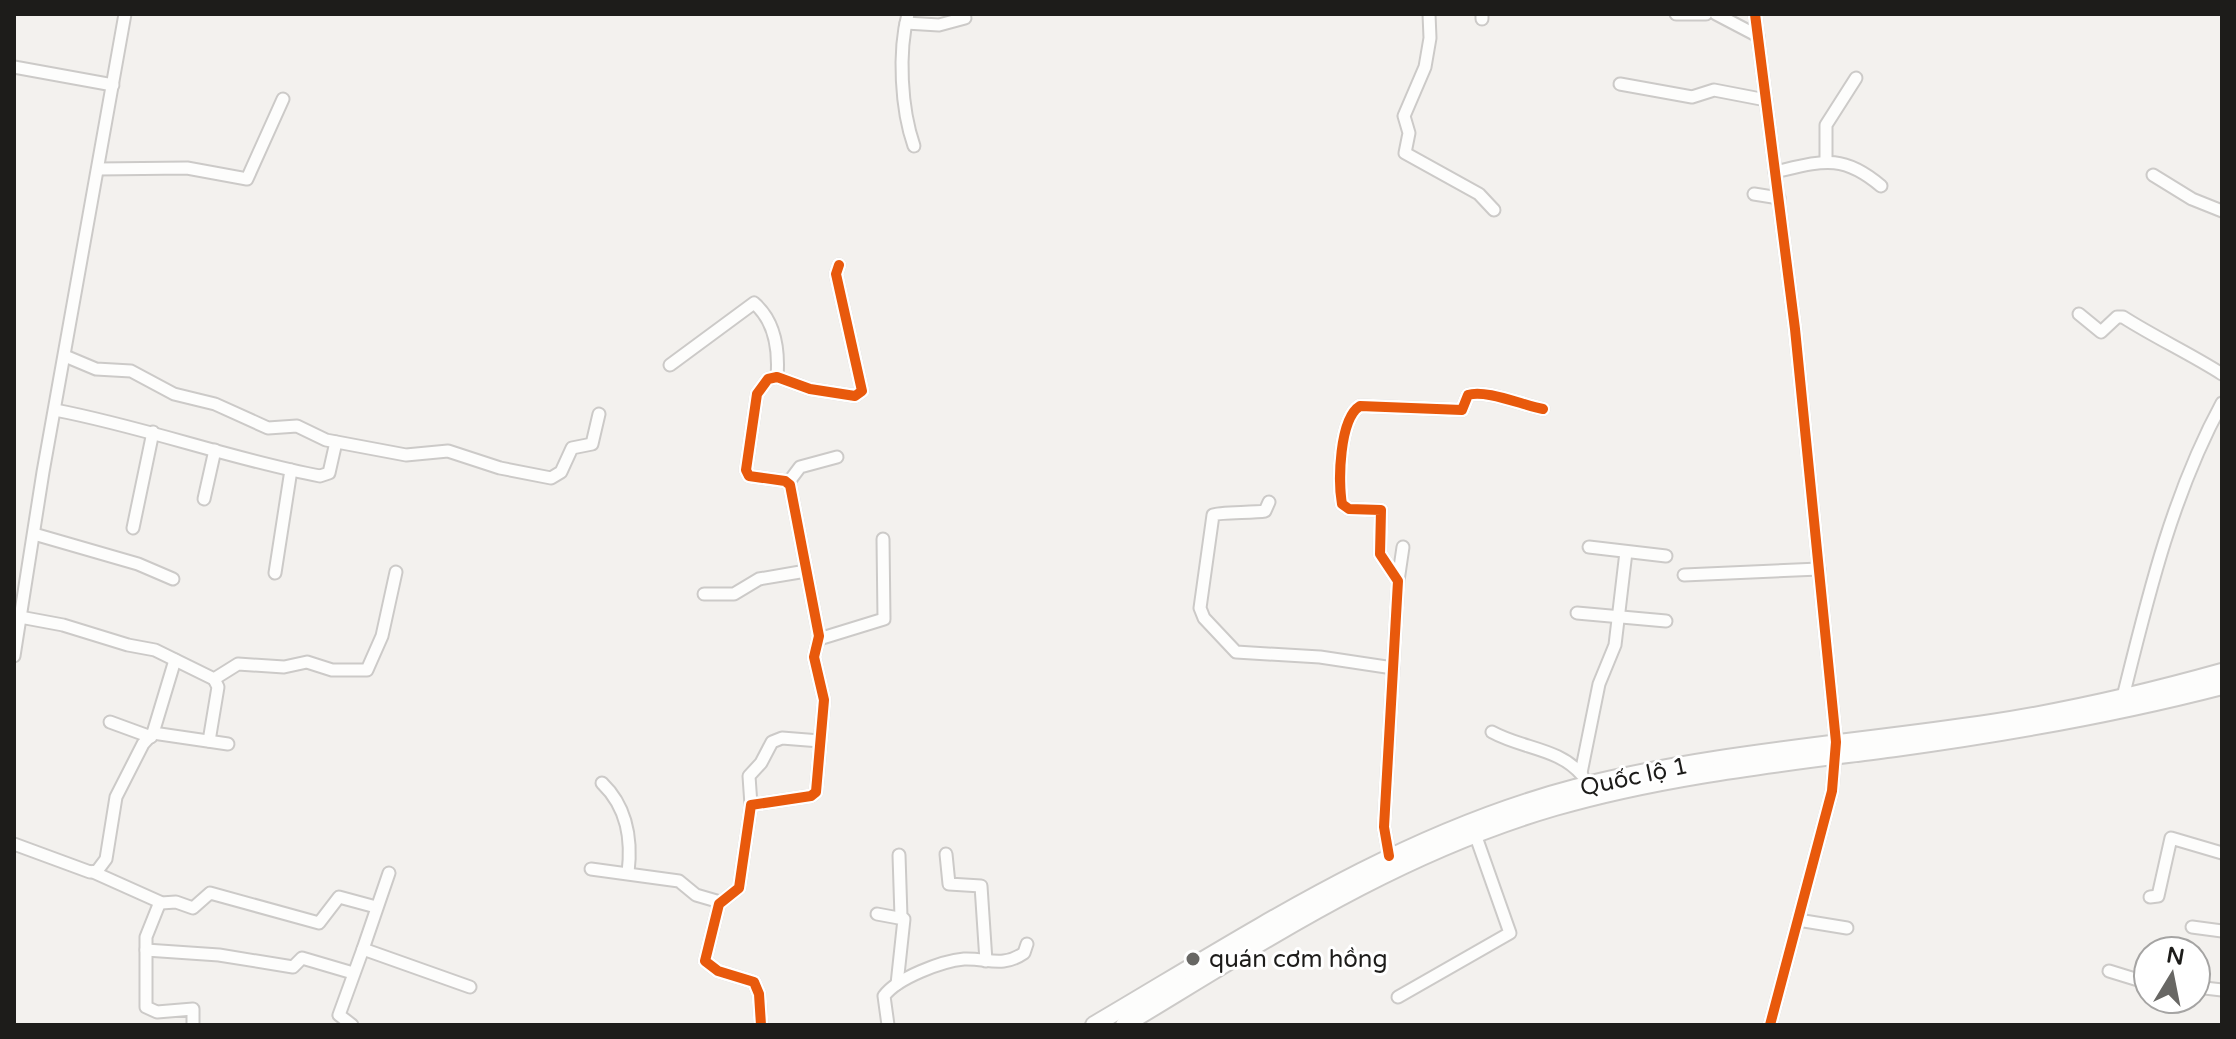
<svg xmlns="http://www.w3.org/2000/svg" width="2236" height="1039" viewBox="0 0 2236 1039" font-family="'Varela Round',sans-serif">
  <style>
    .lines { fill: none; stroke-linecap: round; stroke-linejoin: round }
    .minor-casing { stroke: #cccac8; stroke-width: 15 }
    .highway-casing { stroke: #cccac8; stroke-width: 20 }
    .minor { stroke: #fdfdfc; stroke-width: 11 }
    .highway { stroke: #fdfdfc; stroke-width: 16 }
    .cycleway-casing { stroke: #fff; stroke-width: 15 }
    .cycleway { stroke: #e8590c; stroke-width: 10 }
    .poi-dot { fill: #686764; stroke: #fff; stroke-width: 3 }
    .labels { text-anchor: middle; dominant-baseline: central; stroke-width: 6; stroke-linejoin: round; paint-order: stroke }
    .street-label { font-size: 24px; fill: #1d1c1a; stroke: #fff }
    .poi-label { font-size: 24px; fill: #1d1c1a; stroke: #fff; text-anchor: start }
  </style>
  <rect width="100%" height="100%" fill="#f3f1ee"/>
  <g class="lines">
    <g class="minor-casing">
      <g id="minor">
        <path d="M908,14C898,52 901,109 914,146"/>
        <path d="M1429,14L1430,38L1425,67L1404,116L1409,133L1405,153L1479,194L1494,210"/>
        <path d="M1482,14V19"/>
        <path d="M1676,14H1706"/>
        <path d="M1716,14L1758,36"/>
        <path d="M1755,14L1795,329L1836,742L1832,791L1770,1025"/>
        <path d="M906,23L939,25L965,18"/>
        <path d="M14,67L113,85"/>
        <path d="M1620,84L1692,97L1714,90L1766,100"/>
        <path d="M1826,160V125L1856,78"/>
        <path d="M98,169L187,168L247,179L283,99"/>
        <path d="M1775,172C1822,161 1842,153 1881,186"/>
        <path d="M2153,175L2192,199L2222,211"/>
        <path d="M1754,194L1779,198"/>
        <path d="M2079,314L2101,332L2117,317H2123C2156,338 2189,353 2222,374"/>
        <path d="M65,356L96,369L131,371L174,394L215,404L268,428L297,426L326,440L406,455L448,451L500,468L551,478L561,472L572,448L592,444L599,414"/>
        <path d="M670,365L754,303C775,321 779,351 777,377"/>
        <path d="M55,410C145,427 230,459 320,476L329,473L336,442"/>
        <path d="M788,483L800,467L837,457"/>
        <path d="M204,499L215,450"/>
        <path d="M1269,502L1265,511C1253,513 1219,512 1213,515L1200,608L1204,618L1236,652L1320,657L1393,668"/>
        <path d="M133,528L153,432"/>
        <path d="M34,534L138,564L173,579"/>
        <path d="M1589,547L1666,556"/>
        <path d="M275,573L291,470"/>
        <path d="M1684,575L1819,569"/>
        <path d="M1398,581L1403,547"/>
        <path d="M704,594H734L759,579L806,571"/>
        <path d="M1577,613L1666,621"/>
        <path d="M20,617L63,625L128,645L155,650L214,679L238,664L284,667L307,662L332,670H367L382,636L396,572"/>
        <path d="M819,639L884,619L883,539"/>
        <path d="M14,656L43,472L125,14"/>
        <path d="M2123,697C2148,596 2172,495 2222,403"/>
        <path d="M110,722L151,737"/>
        <path d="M1492,732C1523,749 1559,748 1582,775"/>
        <path d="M153,733L228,744"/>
        <path d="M209,741L218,687L214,679"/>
        <path d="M1581,773L1599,684L1615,645L1626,552"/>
        <path d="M602,783C628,808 632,840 628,873"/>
        <path d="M751,805L749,776L761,763L772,742L782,738L820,741"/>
        <path d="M14,844L90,872L97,871L106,859L116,797L143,744L153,733L175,660"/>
        <path d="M946,854L949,884L981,886L986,961"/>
        <path d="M899,855L901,917"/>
        <path d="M1389,856L1384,827L1398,581L1380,554L1381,510L1349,509L1342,504C1338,482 1339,419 1360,406L1462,410L1468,395C1485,389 1522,405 1543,409"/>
        <path d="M591,869L679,881L696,895L720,902"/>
        <path d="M93,872L160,902L146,937V1007L157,1012L193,1009V1025"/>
        <path d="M2150,897L2158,896L2171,838L2222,853"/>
        <path d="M161,903L176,902L193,908L210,893L319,923L339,897L376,907"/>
        <path d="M877,914L904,919L897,984"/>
        <path d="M1798,920L1847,928"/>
        <path d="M2192,927L2222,931"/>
        <path d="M363,949L389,873"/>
        <path d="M146,950L219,955L293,967L302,958L353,973"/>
        <path d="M2109,971L2148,983"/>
        <path d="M2196,987L2222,990"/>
        <path d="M1398,997L1510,933L1475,834"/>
        <path d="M352,1025L339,1015L363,949L470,987"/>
        <path d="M761,1025L759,994L754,982L718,971L705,961L719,904L739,888L751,805L811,796L816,792L824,700L814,657L819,636L790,485L785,481L749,476L746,470L757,394L768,379L777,377L810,389L855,396L862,391L836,274L839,265"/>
        <path d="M888,1025L884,996C897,978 942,961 964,959C988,958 1002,968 1024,953L1027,944"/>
      </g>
    </g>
    <g class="highway-casing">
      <g id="highway">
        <path d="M1094,1025C1249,934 1399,834 1575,788C1711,753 1853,744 1992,723C2070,711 2147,693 2222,672"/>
        <path d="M1124,1025C1267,939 1394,854 1555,807C1666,775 1781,763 1895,748C2005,733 2114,714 2222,686"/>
      </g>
    </g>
    <use href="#minor" class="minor"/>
    <use href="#highway" class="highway"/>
    <g class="cycleway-casing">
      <g id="cycleway">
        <path d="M1755,14L1795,329L1836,742L1832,791L1770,1025"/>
        <path d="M1389,856L1384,827L1398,581L1380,554L1381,510L1349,509L1342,504C1338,482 1339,419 1360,406L1462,410L1468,395C1485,389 1522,405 1543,409"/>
        <path d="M761,1025L759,994L754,982L718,971L705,961L719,904L739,888L751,805L811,796L816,792L824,700L814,657L819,636L790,485L785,481L749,476L746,470L757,394L768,379L777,377L810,389L855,396L862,391L836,274L839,265"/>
      </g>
    </g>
    <use href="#cycleway" class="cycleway"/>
  </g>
  <circle class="poi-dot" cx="1193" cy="959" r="8"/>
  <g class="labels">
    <g class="street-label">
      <text transform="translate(1634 777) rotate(-12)">Quốc lộ 1</text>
    </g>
    <g class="poi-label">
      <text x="1209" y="959">quán cơm hồng</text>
    </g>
  </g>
  <rect width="2236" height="1039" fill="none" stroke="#1d1c1a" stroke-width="32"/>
  <g transform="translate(2172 975) rotate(10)"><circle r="38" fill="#ffffff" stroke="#a5a4a3" stroke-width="2"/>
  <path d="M0-6L14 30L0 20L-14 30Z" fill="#686764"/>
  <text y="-12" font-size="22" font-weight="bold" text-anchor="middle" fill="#1d1c1a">N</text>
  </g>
</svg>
